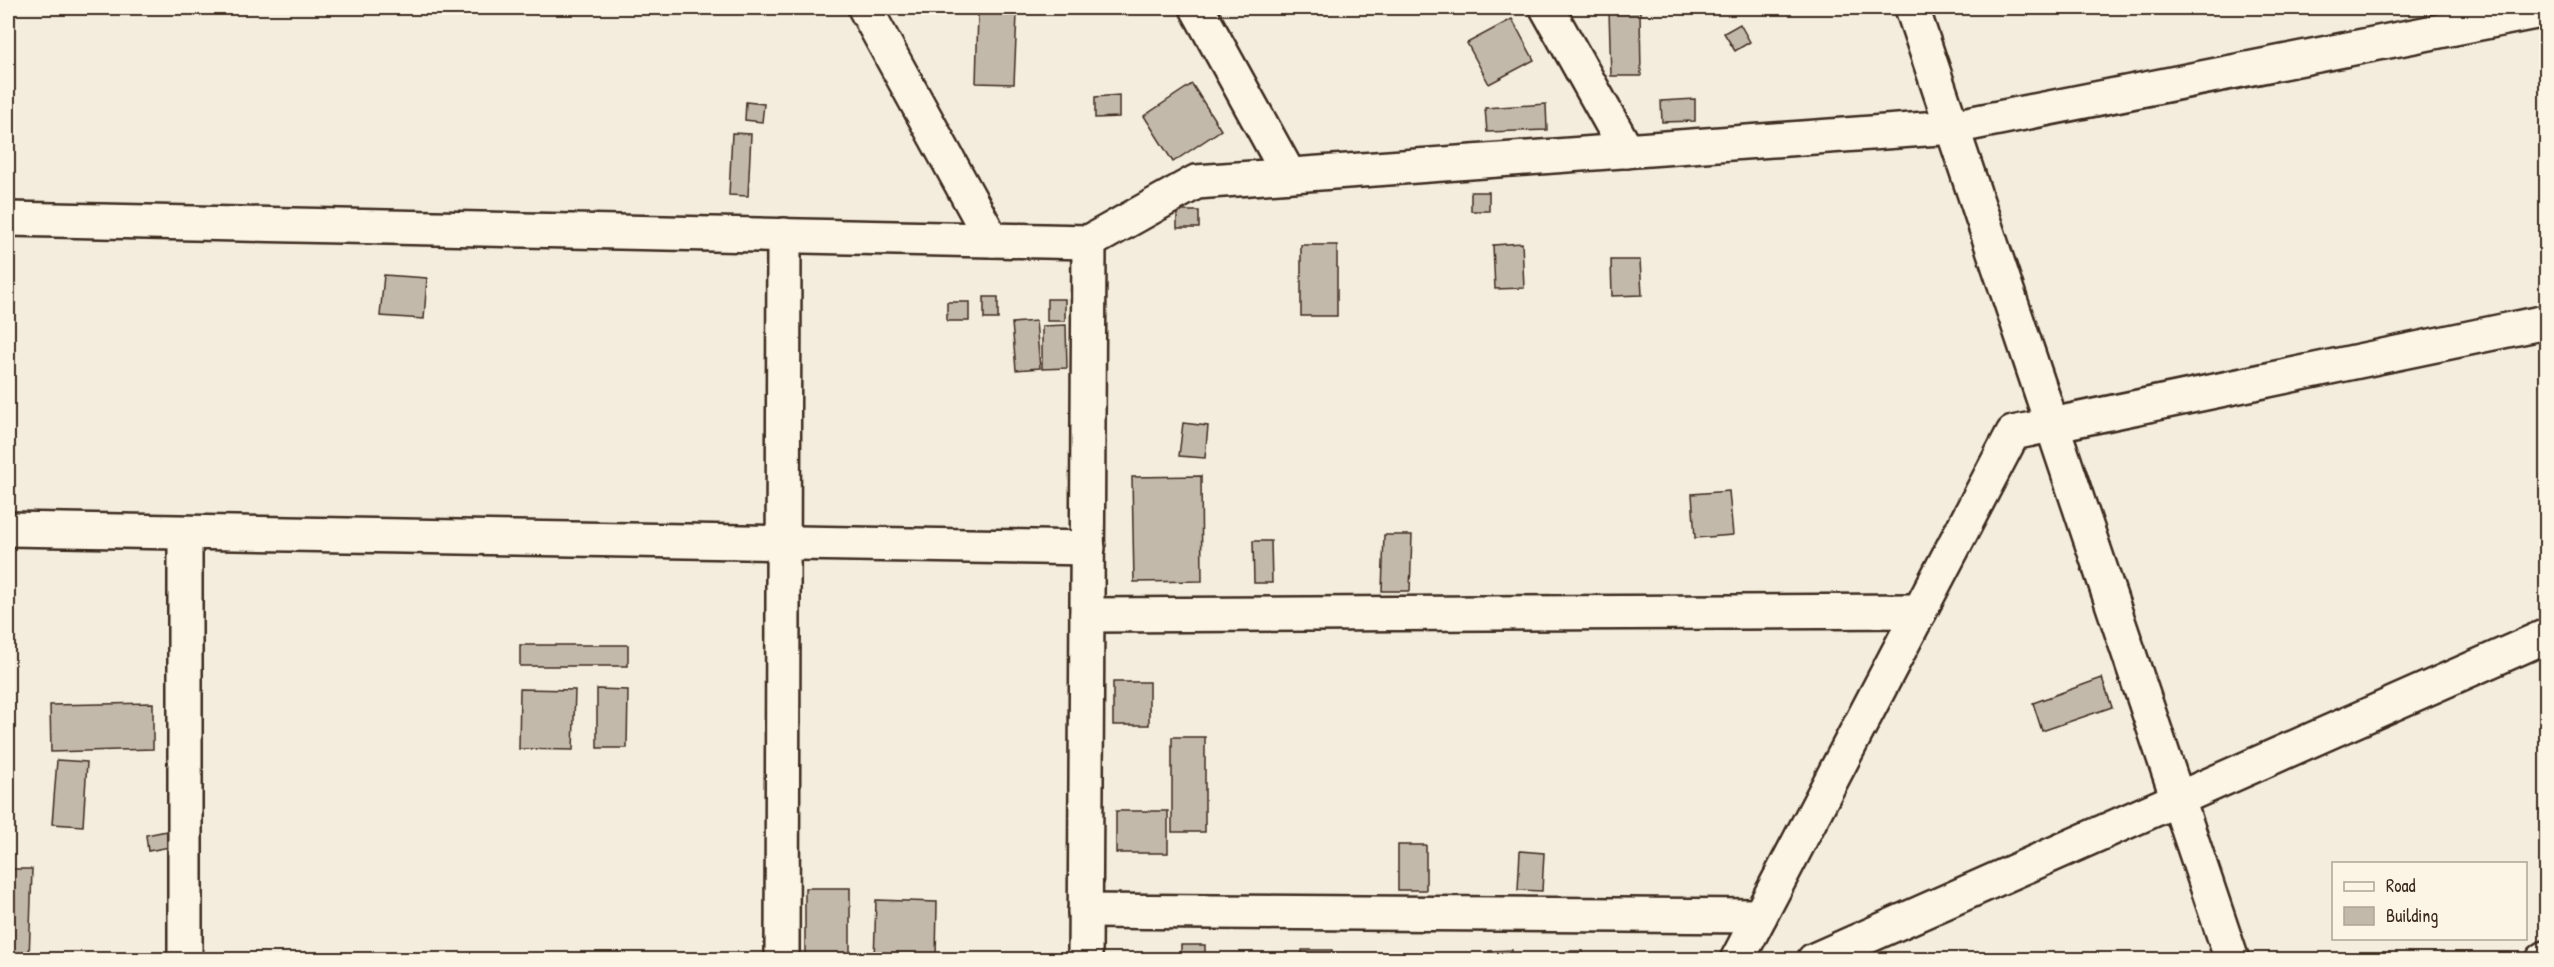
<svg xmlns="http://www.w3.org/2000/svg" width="2554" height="967" viewBox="0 0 2554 967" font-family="'Patrick Hand',sans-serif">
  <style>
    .building { fill: #c3b9aa; stroke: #3b2a1e; stroke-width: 1.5 }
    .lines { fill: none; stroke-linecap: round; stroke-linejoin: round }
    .minor-casing { stroke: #3b2a1e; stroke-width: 38 }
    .minor { stroke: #fcf5e5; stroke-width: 33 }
  </style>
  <rect width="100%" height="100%" fill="#f4eddd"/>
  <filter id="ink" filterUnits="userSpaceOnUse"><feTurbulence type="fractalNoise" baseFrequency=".0167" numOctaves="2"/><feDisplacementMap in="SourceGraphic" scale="12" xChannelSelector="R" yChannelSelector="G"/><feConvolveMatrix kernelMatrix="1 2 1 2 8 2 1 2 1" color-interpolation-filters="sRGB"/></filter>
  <g filter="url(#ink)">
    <g class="building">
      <path d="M1609,11H1640L1641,76H1611Z"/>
      <path d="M978,13L1017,14L1014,84L976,83Z"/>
      <path d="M1512,19L1534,60L1489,84L1467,43Z"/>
      <path d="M1740,24L1750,42L1735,51L1724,33Z"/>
      <path d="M1192,84L1221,130L1173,162L1144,116Z"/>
      <path d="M1119,95V117L1095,118V97Z"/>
      <path d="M1695,99V121L1662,122L1661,101Z"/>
      <path d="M746,102L764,104L762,122L745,120Z"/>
      <path d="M1546,104L1547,130L1487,132L1485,108Z"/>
      <path d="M732,133L751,134L748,196L729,195Z"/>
      <rect x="1471" y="192" width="18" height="19"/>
      <rect x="1177" y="211" width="22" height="17"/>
      <path d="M1522,243L1524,288L1495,289L1493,245Z"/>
      <rect x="1301" y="245" width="36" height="71"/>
      <path d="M1611,260H1640L1642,295L1612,296Z"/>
      <path d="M384,275L427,278L424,319L380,316Z"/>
      <rect x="984" y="297" width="14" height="22"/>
      <rect x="1047" y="299" width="18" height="22"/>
      <rect x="947" y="302" width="22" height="19"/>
      <path d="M1036,321L1040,368L1016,370L1012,323Z"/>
      <path d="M1066,325L1067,368L1042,369V326Z"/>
      <path d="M1183,423L1208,426L1205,458L1179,456Z"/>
      <path d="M1201,476L1202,581L1134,582L1132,477Z"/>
      <path d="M1729,491L1733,535L1695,538L1692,494Z"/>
      <path d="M1384,535H1412L1410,591H1382Z"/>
      <path d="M1253,541H1271L1272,583H1254Z"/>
      <rect x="520" y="645" width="108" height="21"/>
      <path d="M2102,678L2112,707L2042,731L2033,703Z"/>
      <rect x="1113" y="682" width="36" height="43"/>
      <path d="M520,689L575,690L573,750L519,749Z"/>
      <path d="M597,689L628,690L627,748H597Z"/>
      <path d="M153,703V749L51,752L50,705Z"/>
      <rect x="1172" y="737" width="33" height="95"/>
      <path d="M57,760L87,762L83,826L52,824Z"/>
      <rect x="1116" y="811" width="52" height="42"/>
      <path d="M167,831L170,847L148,851L146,835Z"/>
      <rect x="1398" y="845" width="28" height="45"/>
      <path d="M1520,851L1544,853L1542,891L1518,890Z"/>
      <path d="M8,869H32L29,960H8Z"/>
      <rect x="805" y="888" width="45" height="72"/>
      <path d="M876,900L937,902L936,960H874Z"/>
      <rect x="1181" y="945" width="24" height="15"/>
      <rect x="1302" y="950" width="30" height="10"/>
      <path d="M1512,950V960H1489V951Z"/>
      <rect x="1567" y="951" width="16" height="9"/>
    </g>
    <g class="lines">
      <g class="minor-casing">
        <g id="minor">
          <path d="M865,8L992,240"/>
          <path d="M1197,8L1289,175"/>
          <path d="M1547,8L1627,151"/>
          <path d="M1912,8L2232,960"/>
          <path d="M8,219L1089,242L1196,182L1953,127L2546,10"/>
          <path d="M8,529L1088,548"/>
          <path d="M185,533V960"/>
          <path d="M1087,615L1920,611"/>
          <path d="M1085,911L1760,916"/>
          <path d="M782,960L784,235"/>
          <path d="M1085,960L1089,242"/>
          <path d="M1737,960L2013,433L2546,322"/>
          <path d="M1814,960L2546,636"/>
          <path d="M2543,960L2546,958"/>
        </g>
      </g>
      <use href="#minor" class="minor"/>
    </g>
  </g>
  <rect width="2554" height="967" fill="none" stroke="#fcf5e5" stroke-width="30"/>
  <rect x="15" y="15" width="2524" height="937" fill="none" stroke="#3b2a1e" stroke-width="2" filter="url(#ink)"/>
  <rect x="2332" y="862" width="195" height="78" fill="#fcf5e5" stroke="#afa495" stroke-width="1.5"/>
  <rect x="2344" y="882" width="30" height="9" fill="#fcf5e5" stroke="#afa495" stroke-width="1.5"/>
  <text x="2386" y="892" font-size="18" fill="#3b2a1e">Road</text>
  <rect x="2344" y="907" width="30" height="18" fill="#c3b9aa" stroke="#afa495" stroke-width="1.5"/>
  <text x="2386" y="922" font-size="18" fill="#3b2a1e">Building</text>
</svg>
